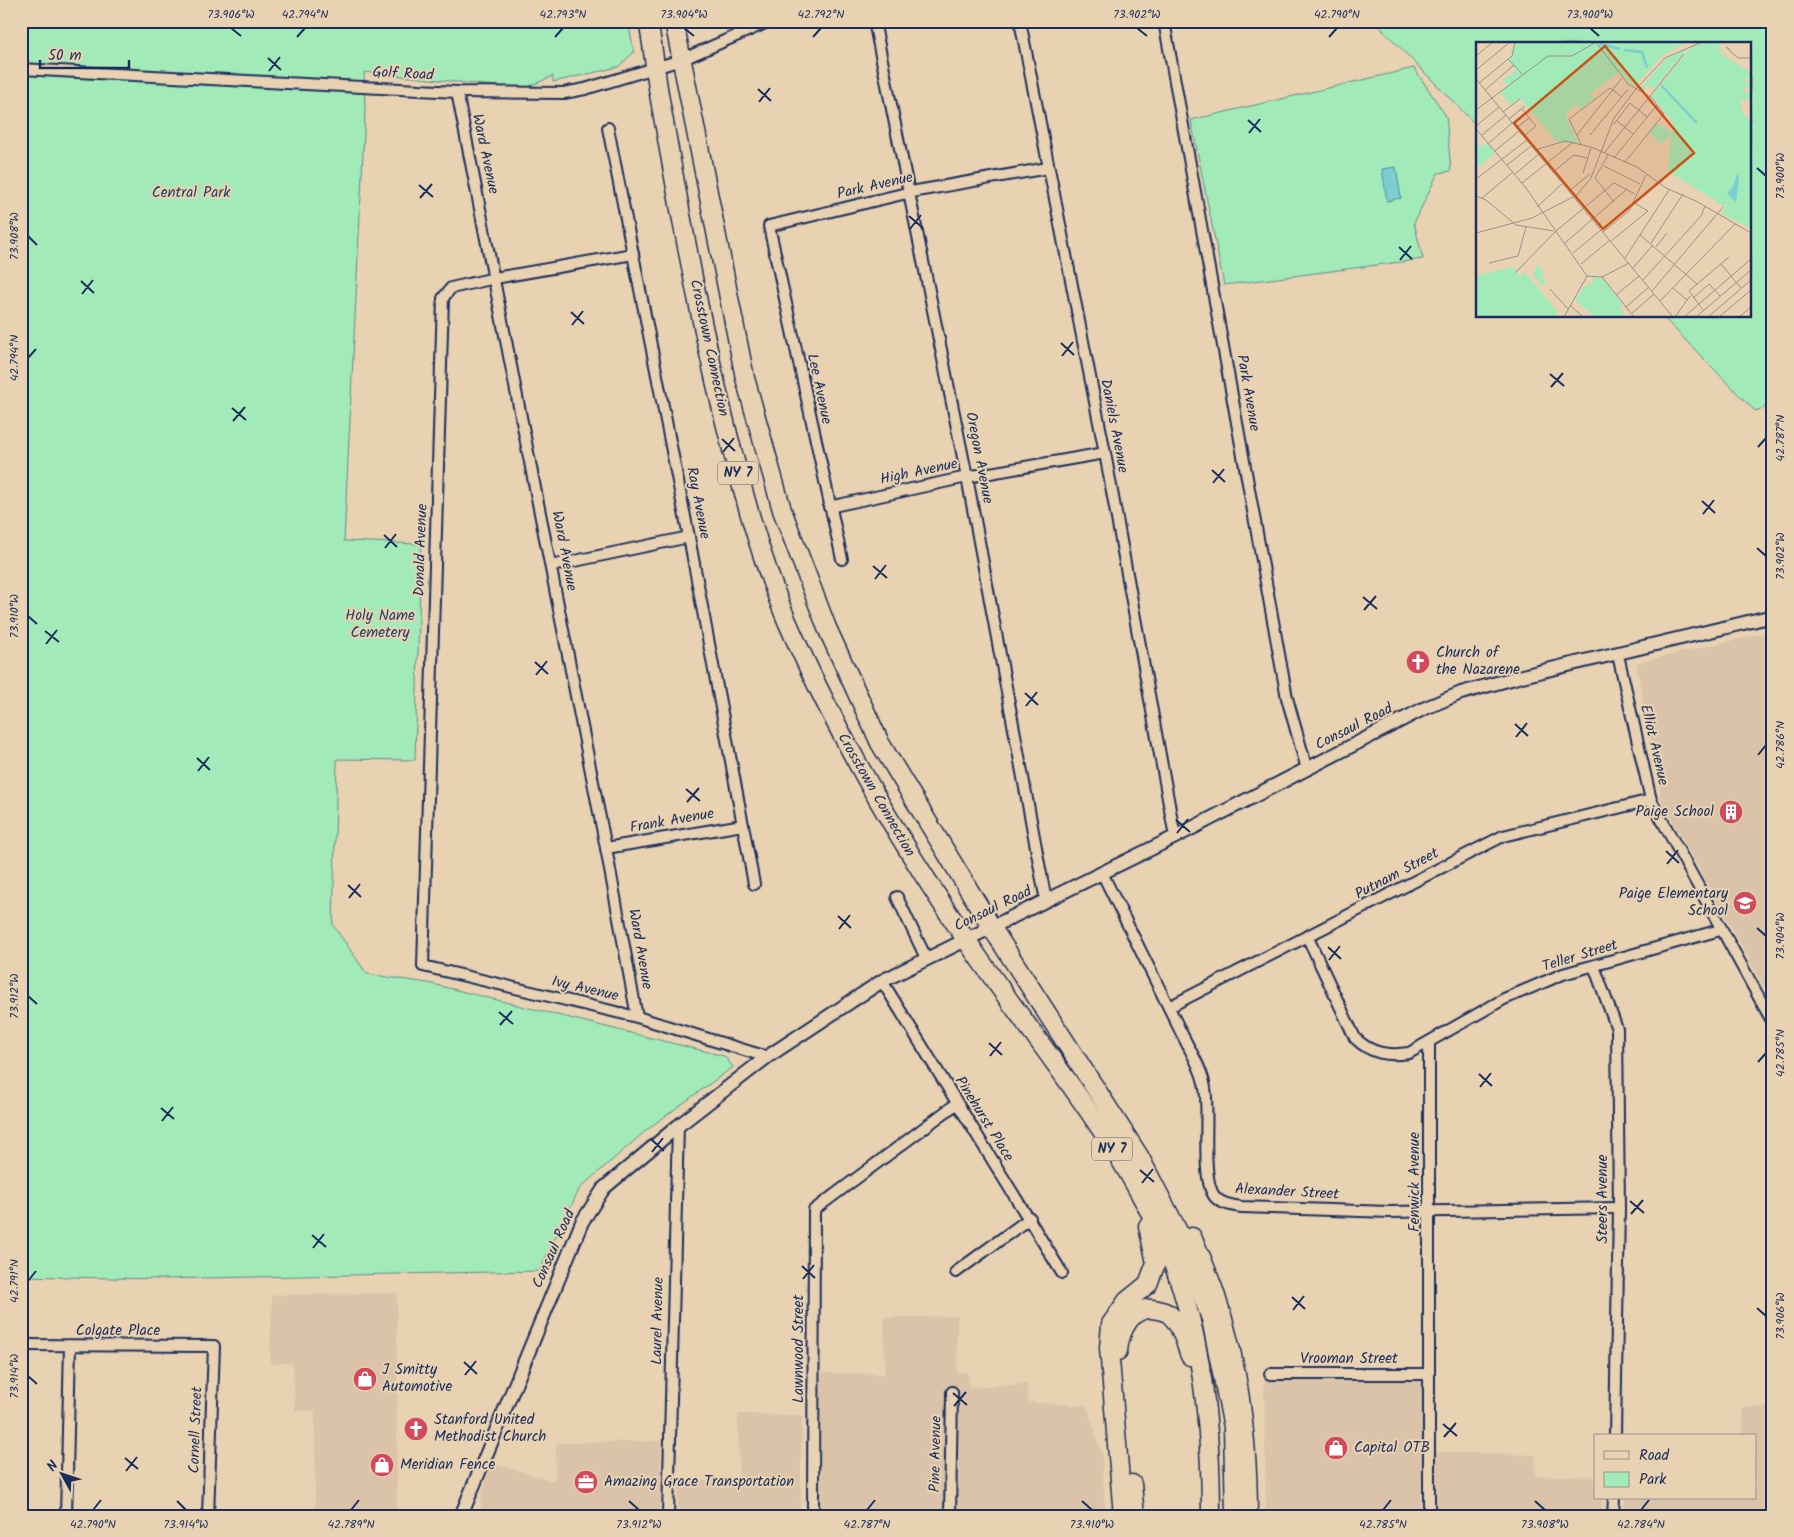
<svg xmlns="http://www.w3.org/2000/svg" width="1794" height="1537" viewBox="0 0 1794 1537" font-family="Kalam,sans-serif">
  <style>
    .built { fill: #dac3a8 }
    .green { fill: #a2eab8; stroke: #5e8c8b }
    .water { fill: #7cced2; stroke: #558ea4 }
    .lines { fill: none; stroke-linecap: round; stroke-linejoin: round }
    .minor-casing { stroke: #1b2f5e; stroke-width: 14 }
    .tertiary-casing { stroke: #1b2f5e; stroke-width: 16 }
    .trunk-casing { stroke: #1b2f5e; stroke-width: 21 }
    .minor { stroke: #e8d2b1; stroke-width: 10 }
    .tertiary { stroke: #e8d2b1; stroke-width: 12 }
    .trunk { stroke: #e8d2b1; stroke-width: 18 }
    .ticks { fill: none; stroke: #1b2f5e; stroke-width: 2 }
    .labels { text-anchor: middle; dominant-baseline: central; stroke-width: 4; stroke-linejoin: round; paint-order: stroke }
    .shield { fill: #e8d2b1; stroke: #586077; stroke-width: 1 }
    .shield-label { font-size: 14px; font-weight: bold; fill: #1b2f5e }
    .street-label { font-size: 15px; fill: #1b2f5e; stroke: #e8d2b1 }
    .park-label { font-size: 15px; fill: #284267; stroke: #e8d2b1 }
    .poi-label { font-size: 15px; fill: #1b2f5e; stroke: #e8d2b1; text-anchor: start }
    .inset-river { fill: none; stroke: #7cced2; stroke-width: 2.5 }
    .inset-road { fill: none; stroke: #969190; stroke-width: 1 }
    .view { fill: #c95318; fill-opacity: 0.15; stroke: #c95318; stroke-width: 2.5 }
    .inset-edge { fill: none; stroke: #1b2f5e; stroke-width: 2.5 }
    .neatline { fill: none; stroke: #1b2f5e; stroke-width: 2 }
    .ticks-label { font-size: 12px; text-anchor: middle; fill: #1b2f5e }
  </style>
  <rect width="100%" height="100%" fill="#e8d2b1"/>
  <filter id="ink" filterUnits="userSpaceOnUse"><feTurbulence type="fractalNoise" baseFrequency=".02" numOctaves="2"/><feDisplacementMap in="SourceGraphic" scale="10" xChannelSelector="R" yChannelSelector="G"/><feConvolveMatrix kernelMatrix="1 2 1 2 8 2 1 2 1" color-interpolation-filters="sRGB"/></filter>
  <g filter="url(#ink)">
    <g class="built">
      <path d="M1773,631V1003L1662,802L1636,663Z"/>
      <path d="M397,1293V1516H315V1411L295,1410L293,1363L270,1364L272,1295Z"/>
      <path d="M957,1316V1372L968,1373L969,1387L1027,1384L1028,1402L1087,1406L1102,1455L1105,1516H821V1373L885,1374L884,1318Z"/>
      <path d="M1264,1379L1425,1380L1420,1516H1266Z"/>
      <path d="M1743,1407H1773V1516H1625V1498H1755V1436H1743Z"/>
      <path d="M738,1414L802,1416L800,1516H678V1481H739Z"/>
      <path d="M661,1441L660,1516H481L482,1493L491,1463L554,1481L557,1443Z"/>
      <path d="M1436,1452L1535,1455L1536,1476H1595V1498H1602V1516H1437Z"/>
    </g>
    <g class="green">
      <path d="M21,21H628L634,52L618,67L553,82V76L523,89L364,72L365,112L344,541L421,544L415,760L337,759L333,925L367,974L428,983L724,1056L733,1067L649,1128L580,1188L539,1271L157,1279L21,1276Z"/>
      <path d="M1374,21H1773V405L1755,411L1662,316H1750V44H1478V127Z"/>
      <path d="M1414,68L1446,116L1451,171L1438,173L1414,223L1423,259L1224,285L1191,120Z"/>
    </g>
    <path class="water" d="M1396,167L1401,198L1387,201L1382,169Z"/>
    <g class="lines">
      <g class="minor-casing">
        <g id="minor">
          <path d="M874,21L967,477L1046,901"/>
          <path d="M1020,21L1105,453L1175,837"/>
          <path d="M1164,21L1287,698L1307,769"/>
          <path d="M21,69L457,92L564,93L585,89L681,60L770,21"/>
          <path d="M457,92L606,848L637,1017"/>
          <path d="M608,128L689,537L754,884"/>
          <path d="M633,254L495,278L451,288L443,298L423,966L637,1017L767,1057"/>
          <path d="M829,507L967,477L1105,453"/>
          <path d="M842,559L769,226L911,192L1048,168"/>
          <path d="M551,566L689,537"/>
          <path d="M1618,655L1651,800L1773,1023"/>
          <path d="M606,848L743,825"/>
          <path d="M1102,873C1127,924 1153,975 1178,1026C1187,1046 1202,1067 1205,1088C1210,1114 1200,1179 1215,1197C1221,1204 1233,1206 1242,1207L1390,1212L1619,1208"/>
          <path d="M897,897L926,958"/>
          <path d="M1308,938L1355,1038C1371,1054 1388,1056 1409,1053L1504,999L1563,974L1720,930"/>
          <path d="M1594,966L1617,1029L1619,1208L1615,1436"/>
          <path d="M882,981L1062,1273"/>
          <path d="M1169,1007L1503,836L1651,800"/>
          <path d="M956,1272L1030,1218"/>
          <path d="M21,1345L214,1346L208,1516"/>
          <path d="M1270,1374H1429"/>
          <path d="M66,1516L70,1346"/>
          <path d="M668,1516L678,1126"/>
          <path d="M813,1516L814,1210L956,1104"/>
          <path d="M950,1516L952,1392"/>
          <path d="M1429,1516V1042"/>
          <path d="M1613,1516L1614,1498"/>
        </g>
      </g>
      <g class="tertiary-casing">
        <path id="tertiary" d="M461,1516L582,1222L604,1188L678,1126L767,1057L882,981L1175,837L1423,709L1461,693L1518,677L1773,616"/>
      </g>
      <g class="trunk-casing">
        <g id="trunk">
          <path d="M648,21C653,45 655,70 659,94C681,217 703,341 735,461C751,521 769,583 795,639C846,751 908,856 978,957C1043,1050 1119,1140 1165,1244C1202,1328 1211,1425 1211,1516"/>
          <path d="M674,21L745,378L782,510L827,628L880,743L992,928L1139,1156L1181,1237L1211,1319L1233,1427L1235,1516"/>
          <path d="M1192,1237C1234,1325 1248,1419 1248,1516"/>
          <path d="M1118,1351C1120,1330 1132,1303 1158,1310C1163,1311 1169,1313 1172,1317C1181,1325 1186,1345 1190,1356"/>
          <path d="M1132,1484L1135,1516"/>
          <path d="M1123,1516L1109,1348L1111,1324L1127,1301L1148,1284L1156,1263L1148,1226"/>
        </g>
      </g>
      <use href="#minor" class="minor"/>
      <use href="#tertiary" class="tertiary"/>
      <use href="#trunk" class="trunk"/>
    </g>
  </g>
  <path class="ticks" d="M231,28L241,36M684,28L694,36M1137,28L1147,36M1590,28L1599,36M297,37L305,28M555,37L563,28M813,37L821,28M1329,37L1337,28M268,58L281,70M269,71L280,57M758,89L771,101M759,102L770,88M1248,120L1261,132M1249,133L1260,119M1757,168L1766,176M419,185L433,197M420,198L432,184M909,216L923,228M910,229L921,215M28,236L37,245M1399,247L1412,259M1400,260L1411,246M81,281L94,293M82,294L93,280M571,312L584,324M572,325L583,311M1061,343L1074,355M1062,356L1073,342M28,358L36,349M1550,374L1564,386M1551,387L1563,373M232,408L246,420M233,421L245,407M722,439L735,451M1758,447L1766,438M723,452L734,438M1212,470L1225,482M1213,483L1224,469M1702,501L1715,513M1703,514L1714,500M384,535L397,547M385,548L396,534M1757,548L1766,556M873,566L887,578M875,579L886,565M1363,597L1377,609M1364,610L1376,596M28,616L37,624M45,631L59,642M46,644L57,630M535,662L548,674M536,675L547,661M1025,693L1038,705M1026,706L1037,692M1515,724L1528,736M1516,737L1527,723M1758,755L1766,745M197,758L210,770M198,771L209,757M686,789L700,801M687,802L699,788M1176,820L1190,832M1177,833L1188,819M1666,851L1679,863M1667,864L1678,850M348,885L361,897M349,898L360,884M838,916L851,928M1757,928L1766,936M839,929L850,915M1328,947L1341,959M1329,960L1340,946M28,996L37,1004M499,1012L513,1024M500,1025L512,1011M989,1043L1002,1055M990,1056L1001,1042M1758,1062L1766,1053M1479,1074L1492,1086M1480,1087L1491,1073M161,1108L174,1119M162,1121L173,1107M651,1139L664,1151M652,1152L663,1138M1140,1170L1154,1182M1142,1183L1153,1169M1630,1201L1644,1213M1631,1214L1643,1200M312,1235L326,1247M313,1248L324,1234M802,1266L815,1278M803,1279L814,1265M28,1281L36,1271M1292,1297L1305,1309M1757,1308L1766,1316M1293,1310L1304,1296M464,1362L477,1374M465,1375L476,1361M28,1376L37,1384M953,1393L967,1405M954,1406L966,1392M1443,1424L1457,1436M1444,1437L1456,1423M125,1458L138,1469M126,1471L137,1457M177,1501L186,1510M629,1501L639,1510M1082,1501L1092,1510M1535,1501L1545,1510M93,1510L101,1500M351,1510L359,1500M867,1510L875,1500M1383,1510L1391,1500M1641,1510L1649,1500"/>
  <defs>
    <g id="church-disc" transform="scale(1.25)"><circle r="9.5" fill="#d1495b" stroke="#e8d2b1"/><path d="M-1.2-6h2.4v3.5h3.3v2.4h-3.3V6h-2.4V-.1h-3.3v-2.4h3.3Z" fill="#fff"/></g>
    <g id="building-disc" transform="scale(1.25)"><circle r="9.5" fill="#d1495b" stroke="#e8d2b1"/><path d="M-4-6H4V6H1V3H-1V6H-4ZM-2.5-4.3h1.7v1.8h-1.7ZM.8-4.3h1.7v1.8H.8ZM-2.5-1h1.7V.8h-1.7ZM.8-1h1.7V.8H.8Z" fill="#fff"/></g>
    <g id="school-disc" transform="scale(1.25)"><circle r="9.5" fill="#d1495b" stroke="#e8d2b1"/><path d="M0-5L7-2L0 1L-7-2ZM-4 1L0 2.5L4 1V4Q0 6-4 4Z" fill="#fff"/></g>
    <g id="shop-disc" transform="scale(1.25)"><circle r="9.5" fill="#d1495b" stroke="#e8d2b1"/><path d="M-5-2.5h2.3a2.7 3.5 0 0 1 5.4 0H5L5.5 6h-11ZM-1.5-2.5h3a1.5 2.3 0 0 0-3 0Z" fill="#fff"/></g>
    <g id="office-disc" transform="scale(1.25)"><circle r="9.5" fill="#d1495b" stroke="#e8d2b1"/><path d="M-6-3h4V-5.5h4V-3h4V5H-6ZM-1-4.5V-3h2v-1.5ZM-6 0V1H6V0Z" fill="#fff"/></g>
  </defs>
  <g fill-rule="evenodd">
    <use href="#church-disc" x="1418" y="662"/>
    <use href="#building-disc" x="1731" y="812"/>
    <use href="#school-disc" x="1745" y="903"/>
    <use href="#shop-disc" x="365" y="1379"/>
    <use href="#church-disc" x="416" y="1429"/>
    <use href="#shop-disc" x="1336" y="1448"/>
    <use href="#shop-disc" x="382" y="1465"/>
    <use href="#office-disc" x="586" y="1482"/>
  </g>
  <g class="labels">
    <g class="shield">
      <rect x="718" y="461.5" width="40" height="23" rx="4"/>
      <rect x="1092" y="1137.5" width="40" height="23" rx="4"/>
    </g>
    <g class="shield-label">
      <text x="738" y="473">NY 7</text>
      <text x="1112" y="1149">NY 7</text>
    </g>
    <g class="street-label">
      <text transform="translate(403 74) rotate(3)">Golf Road</text>
      <text transform="translate(485 154) rotate(78)">Ward Avenue</text>
      <text transform="translate(875 186) rotate(-13)">Park Avenue</text>
      <text transform="translate(709 348) rotate(78)">Crosstown Connection</text>
      <text transform="translate(819 389) rotate(78)">Lee Avenue</text>
      <text transform="translate(1248 393) rotate(80)">Park Avenue</text>
      <text transform="translate(1114 426) rotate(79)">Daniels Avenue</text>
      <text transform="translate(979 458) rotate(79)">Oregon Avenue</text>
      <text transform="translate(919 472) rotate(-12)">High Avenue</text>
      <text transform="translate(698 503) rotate(79)">Ray Avenue</text>
      <text transform="translate(421 550) rotate(-88)">Donald Avenue</text>
      <text transform="translate(564 551) rotate(79)">Ward Avenue</text>
      <text transform="translate(1354 727) rotate(-27)">Consaul Road</text>
      <text transform="translate(1654 745) rotate(77)">Elliot Avenue</text>
      <text transform="translate(876 795) rotate(60)">Crosstown Connection</text>
      <text transform="translate(672 821) rotate(-10)">Frank Avenue</text>
      <text transform="translate(1397 874) rotate(-28)">Putnam Street</text>
      <text transform="translate(993 909) rotate(-26)">Consaul Road</text>
      <text transform="translate(640 949) rotate(80)">Ward Avenue</text>
      <text transform="translate(1580 956) rotate(-17)">Teller Street</text>
      <text transform="translate(585 989) rotate(13)">Ivy Avenue</text>
      <text transform="translate(984 1119) rotate(58)">Pinehurst Place</text>
      <text transform="translate(1415 1182) rotate(-90)">Fenwick Avenue</text>
      <text transform="translate(1287 1192) rotate(3)">Alexander Street</text>
      <text transform="translate(1603 1199) rotate(-90)">Steers Avenue</text>
      <text transform="translate(554 1249) rotate(-66)">Consaul Road</text>
      <text transform="translate(658 1321) rotate(-89)">Laurel Avenue</text>
      <text x="118" y="1331">Colgate Place</text>
      <text transform="translate(799 1349) rotate(-90)">Lawnwood Street</text>
      <text x="1349" y="1359">Vrooman Street</text>
      <text transform="translate(196 1430) rotate(-88)">Cornell Street</text>
      <text transform="translate(936 1454) rotate(-89)">Pine Avenue</text>
    </g>
    <g class="park-label">
      <text x="191" y="193">Central Park</text>
      <text x="380" y="616">Holy Name<tspan x="380" dy="17">Cemetery</tspan></text>
    </g>
    <g class="poi-label">
      <text x="1436" y="653">Church of<tspan x="1436" dy="17">the Nazarene</tspan></text>
      <text x="1714" y="812" text-anchor="end">Paige School</text>
      <text x="1728" y="894" text-anchor="end">Paige Elementary<tspan x="1728" dy="17">School</tspan></text>
      <text x="382" y="1370">J Smitty<tspan x="382" dy="17">Automotive</tspan></text>
      <text x="434" y="1420">Stanford United<tspan x="434" dy="17">Methodist Church</tspan></text>
      <text x="1354" y="1448">Capital OTB</text>
      <text x="400" y="1465">Meridian Fence</text>
      <text x="604" y="1482">Amazing Grace Transportation</text>
    </g>
  </g>
  <g transform="translate(1476 42)">
    <rect width="275" height="275" fill="#e8d2b1"/>
    <path d="M37,0H212L188,12L158,45L143,30L114,52L118,56L105,67L101,62L91,70L90,75L102,101L81,100L44,56L35,63L24,50L46,34L31,43L27,38L41,28L32,19L38,13L34,8L40,4ZM231,0H243L245,12L275,31V36H269L270,40L275,41V46L268,45V50L275,51V58L265,57V68L275,81V186L246,172L249,165L192,129L195,93L185,102L173,91L181,81L196,91L197,81L176,54L215,5ZM213,5L178,47L171,43L167,50L163,48L191,16ZM0,101L6,105L11,101L19,111L4,124L0,120ZM61,222L68,231L64,236L71,239L66,244L57,233ZM36,225L44,234L48,230L82,270L78,275H0V234ZM116,234L127,237L146,262L144,265L149,275H119L99,258L108,245L118,239Z" fill="#a2eab8"/>
    <path d="M262,131L263,136L260,160L251,151L256,146Z" fill="#7cced2"/>
    <path class="inset-river" d="M124,2L144,7M148,8L166,10L171,26M185,43L221,81"/>
    <path class="inset-road" d="M120,0L152,42L176,56L188,72L149,120M253,7L250,5L262,16H275M0,14L17,0M32,17L46,32M0,28L34,0M0,37L197,275M3,41L36,14L39,0M9,48L38,23M46,67L60,84L48,94M0,68L72,14H96L120,0M27,70L44,57M33,77L49,64M141,79L157,92M138,82L154,61L171,75M0,84L23,65M40,86L53,76M0,87L50,146L111,234M6,93L30,73M101,93L146,36M114,93L152,47M13,101L36,81M105,102L93,77L134,46L146,55M59,108L89,99L115,105L161,125L190,146L220,159L275,191M19,109L43,89M128,111L208,12M132,113L119,136L138,160M138,116L181,63M31,123L55,104M128,124L164,142M77,130L98,113L111,116M107,131L115,106M39,132L63,112M0,137L51,98M46,141L96,101M138,141L159,152M93,149L114,132M0,154L10,158L40,183L78,189M6,156L37,130M61,165L87,141M127,190L153,169L170,133M0,191L56,176L101,153L115,136L138,76L159,48L189,16L226,0M164,193L221,242M135,199L172,169L157,160M89,201L151,147M175,201L207,152M180,205L191,191M97,211L125,188M42,214L50,185M149,216L193,148M13,221L42,214M105,222L134,198M245,222L265,246M157,226L177,203M39,231L80,189L138,141M111,234L126,235L158,275M126,235L153,221M167,238L225,174L229,164M197,246L211,258M74,247L92,267M176,249L247,165M140,253L163,234M217,256L233,242L244,254M184,259L259,182M94,263L107,275M150,265L173,245M227,268L213,249L253,215M156,271L178,252M88,275L111,234M199,275L214,254M208,275L275,217M220,275L275,228M232,275L275,238M243,275L275,248M263,275L275,265"/>
    <path class="view" d="M129,4L218,111L127,187L38,81Z"/>
    <rect width="275" height="275" class="inset-edge"/>
  </g>
  <rect width="1794" height="1537" fill="none" stroke="#e8d2b1" stroke-width="55"/>
  <rect x="1594" y="1434" width="162" height="65" fill="#e8d2b1" stroke="#969190"/>
  <rect x="1604" y="1451" width="25" height="8" fill="#e8d2b1" stroke="#969190"/>
  <text x="1639" y="1460" font-size="15" fill="#1b2f5e">Road</text>
  <rect x="1604" y="1472" width="25" height="15" fill="#a2eab8" stroke="#969190"/>
  <text x="1639" y="1484" font-size="15" fill="#1b2f5e">Park</text>
  <g transform="translate(62 1474) rotate(310)" stroke="#e8d2b1" stroke-width="4" paint-order="stroke">
  <path d="M0-4L9 19L0 12L-9 19Z" fill="#1b2f5e"/>
  <text y="-8" font-size="14" font-weight="bold" text-anchor="middle" fill="#1b2f5e">N</text>
  </g>
  <path d="M40 60v8h89v-8" fill="none" stroke="#1b2f5e" stroke-width="2.5"/>
  <text x="48" y="60" font-size="15" fill="#1b2f5e" stroke="#e8d2b1" stroke-width="4" paint-order="stroke">50 m</text>
  <rect x="28" y="28" width="1738" height="1482" class="neatline"/>
  <g class="ticks-label">
    <text x="231" y="18">73.906°W</text>
    <text x="305" y="18">42.794°N</text>
    <text x="563" y="18">42.793°N</text>
    <text x="684" y="18">73.904°W</text>
    <text x="821" y="18">42.792°N</text>
    <text x="1137" y="18">73.902°W</text>
    <text x="1337" y="18">42.790°N</text>
    <text x="1590" y="18">73.900°W</text>
    <text transform="translate(1780 176) rotate(-90)" y="4">73.900°W</text>
    <text transform="translate(14 236) rotate(-90)" y="4">73.908°W</text>
    <text transform="translate(14 358) rotate(-90)" y="4">42.794°N</text>
    <text transform="translate(1780 438) rotate(-90)" y="4">42.787°N</text>
    <text transform="translate(1780 556) rotate(-90)" y="4">73.902°W</text>
    <text transform="translate(14 616) rotate(-90)" y="4">73.910°W</text>
    <text transform="translate(1780 745) rotate(-90)" y="4">42.786°N</text>
    <text transform="translate(1780 936) rotate(-90)" y="4">73.904°W</text>
    <text transform="translate(14 996) rotate(-90)" y="4">73.912°W</text>
    <text transform="translate(1780 1053) rotate(-90)" y="4">42.785°N</text>
    <text transform="translate(14 1281) rotate(-90)" y="4">42.791°N</text>
    <text transform="translate(1780 1316) rotate(-90)" y="4">73.906°W</text>
    <text transform="translate(14 1376) rotate(-90)" y="4">73.914°W</text>
    <text x="93" y="1528">42.790°N</text>
    <text x="186" y="1528">73.914°W</text>
    <text x="351" y="1528">42.789°N</text>
    <text x="639" y="1528">73.912°W</text>
    <text x="867" y="1528">42.787°N</text>
    <text x="1092" y="1528">73.910°W</text>
    <text x="1383" y="1528">42.785°N</text>
    <text x="1545" y="1528">73.908°W</text>
    <text x="1641" y="1528">42.784°N</text>
  </g>
</svg>
